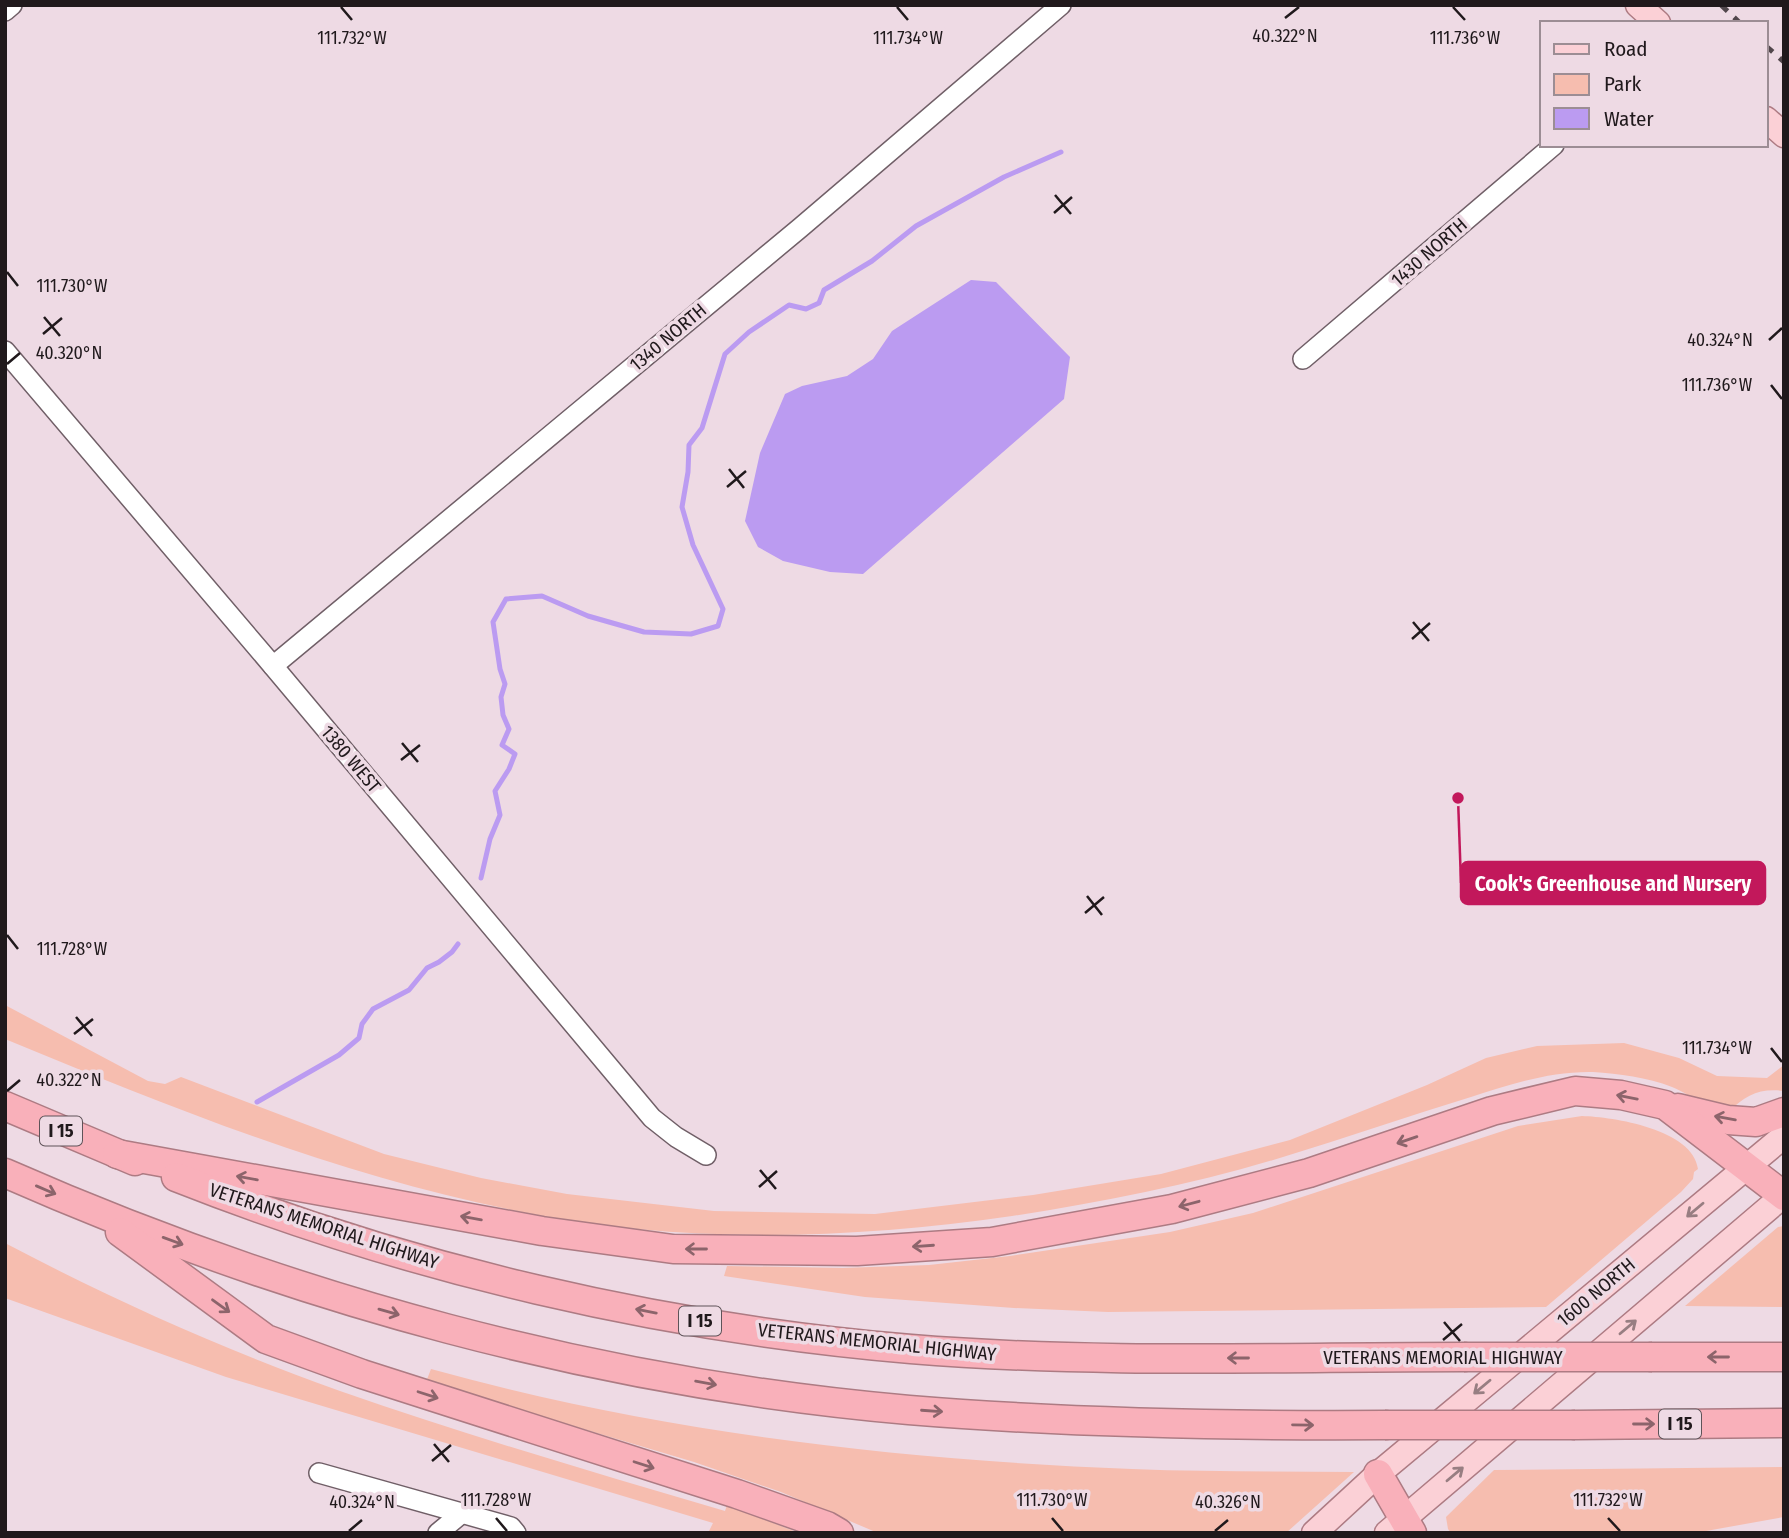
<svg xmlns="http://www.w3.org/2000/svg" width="1789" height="1538" viewBox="0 0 1789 1538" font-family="'Fira Sans Condensed',sans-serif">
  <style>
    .green { fill: #f6bdaf }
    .water { fill: #bb9bf1 }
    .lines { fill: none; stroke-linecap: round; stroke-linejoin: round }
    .stream { stroke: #bb9bf1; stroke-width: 5 }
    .minor-casing { stroke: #705f67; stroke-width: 22 }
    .major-casing { stroke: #ad7b83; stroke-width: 27 }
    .highway-casing { stroke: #ad7b83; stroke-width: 31 }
    .minor { stroke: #fff; stroke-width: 19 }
    .major { stroke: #fbd0d6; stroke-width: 24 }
    .highway { stroke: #f9b0ba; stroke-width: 28 }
    .rail { stroke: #52474c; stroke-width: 5; stroke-dasharray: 9 9; stroke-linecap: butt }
    .highway-bridge-casing { stroke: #ad7b83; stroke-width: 31; stroke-linecap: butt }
    .highway-bridge { stroke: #f9b0ba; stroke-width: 28 }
    .oneway { stroke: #8c646b }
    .oneway2 { stroke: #987e82 }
    .ticks { fill: none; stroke: #20191c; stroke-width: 2.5 }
    .labels { text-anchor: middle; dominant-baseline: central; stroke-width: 7; stroke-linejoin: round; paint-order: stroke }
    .shield { fill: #eedae4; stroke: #5e5358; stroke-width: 2 }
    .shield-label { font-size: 18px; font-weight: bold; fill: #20191c }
    .street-label { font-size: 19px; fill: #20191c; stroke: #eedae4 }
    .ticks-label { font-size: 18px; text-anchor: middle; fill: #20191c; stroke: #eedae4; stroke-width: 7; stroke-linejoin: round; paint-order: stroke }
    .leader { fill: none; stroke: #c2185b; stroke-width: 2.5 }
    .callout-dot { fill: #c2185b; stroke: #eedae4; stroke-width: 2.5 }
    .callout { fill: #c2185b; stroke: #c2185b; stroke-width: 2.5 }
    .callout-label { font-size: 21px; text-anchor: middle; font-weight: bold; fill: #fff }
  </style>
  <rect width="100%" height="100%" fill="#eedae4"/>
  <g class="green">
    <path d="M5,1005L148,1081L165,1084L181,1077L384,1154L481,1178L567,1194L714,1211L875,1214L1033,1195L1161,1174L1290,1140L1427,1085L1486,1058L1537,1046L1624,1043L1679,1058L1717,1076L1767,1078L1784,1065V1091C1760,1088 1745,1095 1729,1112C1721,1109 1712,1107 1704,1104C1693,1099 1683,1091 1672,1087C1647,1077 1619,1074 1593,1072C1551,1071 1511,1084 1471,1097C1408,1116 1346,1138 1283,1157C1195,1184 1104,1202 1012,1216C888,1234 762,1241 637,1229C417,1207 208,1123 5,1039Z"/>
    <path d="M1582,1116C1613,1117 1693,1129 1698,1169L1694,1172L1693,1179L1681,1192L1546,1307L1108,1312L1014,1308L865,1297L724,1276L727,1266L843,1268L929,1265L1010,1256L1170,1232L1253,1213L1518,1126Z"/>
    <path d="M1784,1226V1307L1685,1306L1778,1227Z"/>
    <path d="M5,1243C111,1299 227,1351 340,1391C466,1435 596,1473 725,1511L727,1505L799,1533H708L713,1523L226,1377L5,1298Z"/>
    <path d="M431,1369C658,1432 896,1460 1132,1469C1206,1472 1280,1471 1354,1472L1286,1533H878L781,1492L694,1462L426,1382Z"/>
    <path d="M1784,1467V1517L1695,1533H1451L1448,1529L1446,1517L1494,1470Z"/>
  </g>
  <path class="water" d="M971,280L996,282L1070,357L1064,399L863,574L830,572L783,561L758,547L745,521L760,453L785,394L802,386L847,376L873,359L892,331Z"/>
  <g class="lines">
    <g class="stream">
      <path d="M481,878L490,839L500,815L495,791L509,769L515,754L502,745L509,729L503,715L501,697L505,684L500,669L493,622L506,599L542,596L588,616L644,632L691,634L718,626L723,609L693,545L682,507L688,472L689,445L702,428L725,354L749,332L789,305L806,309L819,303L824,290L872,261L916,226L1004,177L1061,152"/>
      <path d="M257,1102L339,1055L359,1038L362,1024L373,1009L409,990L427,968L439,962L452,952L458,944"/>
    </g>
    <g class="minor-casing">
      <g id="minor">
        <path d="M5,11L12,5"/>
        <path d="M5,351L273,666L652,1118L676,1137L706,1155"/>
        <path d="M1303,359L1554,145"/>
        <path d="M273,666L800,228L1061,5"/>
        <path d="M319,1473L511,1527L516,1533"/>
        <path d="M438,1533L462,1513"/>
      </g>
    </g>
    <g class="major-casing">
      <g id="major">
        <path d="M1638,5L1658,23"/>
        <path d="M1766,119L1784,135"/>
        <path d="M1314,1533L1378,1474L1784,1136"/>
        <path d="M1387,1533L1784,1195"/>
      </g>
    </g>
    <g class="highway-casing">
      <g id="highway">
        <path d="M5,1106L135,1161"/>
        <path d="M1678,1108L1728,1120L1756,1122L1784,1112"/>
        <path d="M117,1154L542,1231L673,1249L857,1251L992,1242L1172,1209L1309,1173L1492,1111L1575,1091L1621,1095L1665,1105L1784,1196"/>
        <path d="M5,1173C291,1299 598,1383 909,1410C1067,1423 1226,1426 1385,1425"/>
        <path d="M176,1177C409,1269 661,1328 911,1349C1095,1364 1280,1357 1464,1357"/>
        <path d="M120,1232L266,1339L362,1374L737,1494L827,1526L839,1533"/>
        <path d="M1652,1357H1784"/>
        <path d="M1575,1425L1784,1423"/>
        <path d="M1378,1474L1412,1533"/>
      </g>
    </g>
    <use href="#minor" class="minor"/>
    <use href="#major" class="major"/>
    <use href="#highway" class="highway"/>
    <g class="rail">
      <path d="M1721,5L1740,23"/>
      <path d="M1766,46L1784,62"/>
    </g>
    <g class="highway-bridge-casing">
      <g id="highway-bridge">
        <path d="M1464,1357H1652"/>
        <path d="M1385,1425H1575"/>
      </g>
    </g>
    <use href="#highway-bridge" class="highway-bridge"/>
  </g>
  <defs><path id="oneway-shaft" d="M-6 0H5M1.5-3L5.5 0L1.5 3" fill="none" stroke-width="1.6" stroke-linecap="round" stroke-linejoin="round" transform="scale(1.75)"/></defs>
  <g class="oneway">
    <use href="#oneway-shaft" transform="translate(1627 1097) rotate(-169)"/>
    <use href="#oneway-shaft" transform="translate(1725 1118) rotate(-170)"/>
    <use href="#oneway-shaft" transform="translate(1407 1140) rotate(161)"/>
    <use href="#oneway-shaft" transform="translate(247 1178) rotate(-170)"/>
    <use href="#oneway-shaft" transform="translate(46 1190) rotate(23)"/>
    <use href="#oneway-shaft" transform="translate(1189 1204) rotate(165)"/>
    <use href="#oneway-shaft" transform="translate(471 1218) rotate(-170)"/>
    <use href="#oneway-shaft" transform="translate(173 1241) rotate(20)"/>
    <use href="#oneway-shaft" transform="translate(923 1246) rotate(176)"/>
    <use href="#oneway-shaft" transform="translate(696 1249) rotate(-180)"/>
    <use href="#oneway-shaft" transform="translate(221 1306) rotate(36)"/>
    <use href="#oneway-shaft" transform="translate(646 1311) rotate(-169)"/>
    <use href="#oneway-shaft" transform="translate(389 1312) rotate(16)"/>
    <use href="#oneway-shaft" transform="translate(1718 1357) rotate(-180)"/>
    <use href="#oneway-shaft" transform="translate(1238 1358) rotate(180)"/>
    <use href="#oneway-shaft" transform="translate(706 1383) rotate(10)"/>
    <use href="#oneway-shaft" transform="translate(428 1395) rotate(18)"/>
    <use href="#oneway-shaft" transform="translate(932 1411) rotate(4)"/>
    <use href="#oneway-shaft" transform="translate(1644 1424)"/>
    <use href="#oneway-shaft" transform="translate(1303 1425) rotate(1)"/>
    <use href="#oneway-shaft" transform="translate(644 1465) rotate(18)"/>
  </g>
  <g class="oneway2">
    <use href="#oneway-shaft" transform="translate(1695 1210) rotate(140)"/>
    <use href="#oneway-shaft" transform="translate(1628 1327) rotate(-40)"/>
    <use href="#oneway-shaft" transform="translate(1482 1387) rotate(140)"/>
    <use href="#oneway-shaft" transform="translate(1455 1474) rotate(-40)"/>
  </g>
  <path class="ticks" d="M341,7L352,20M897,7L908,20M1453,7L1465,20M1285,18L1299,7M1055,195L1071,214M1054,213L1072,197M7,272L18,286M44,317L60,336M43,334L62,318M1769,340L1782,328M7,364L20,353M1771,385L1782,399M729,469L744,488M727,487L746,471M1413,622L1429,641M1412,639L1430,623M402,743L418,762M401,760L420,745M1087,896L1102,915M1085,913L1104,897M7,935L18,949M76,1017L92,1036M74,1034L93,1019M1771,1048L1782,1062M7,1091L20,1080M760,1170L776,1189M759,1187L777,1171M1444,1322L1460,1341M1443,1340L1462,1324M434,1444L449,1462M432,1461L451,1445M496,1518L507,1531M1052,1518L1063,1531M1608,1518L1620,1531M349,1531L362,1520M1215,1531L1228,1520"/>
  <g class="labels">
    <g class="shield">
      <rect x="40" y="1116.5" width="42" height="29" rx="5"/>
      <rect x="679" y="1306.5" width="42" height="29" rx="5"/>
      <rect x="1659" y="1409.5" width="42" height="29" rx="5"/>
    </g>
    <g class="shield-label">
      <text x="61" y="1131">I 15</text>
      <text x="700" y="1321">I 15</text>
      <text x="1680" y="1424">I 15</text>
    </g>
    <g class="street-label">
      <text transform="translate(1429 252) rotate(-41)">1430 NORTH</text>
      <text transform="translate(668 337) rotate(-40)">1340 NORTH</text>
      <text transform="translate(351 759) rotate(50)">1380 WEST</text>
      <text transform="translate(324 1226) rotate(18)">VETERANS MEMORIAL HIGHWAY</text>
      <text transform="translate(1596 1292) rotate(-40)">1600 NORTH</text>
      <text transform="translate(877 1342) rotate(6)">VETERANS MEMORIAL HIGHWAY</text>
      <text x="1443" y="1357">VETERANS MEMORIAL HIGHWAY</text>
    </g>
  </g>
  <g class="ticks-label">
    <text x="1285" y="42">40.322°N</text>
    <text x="352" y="44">111.732°W</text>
    <text x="908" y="44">111.734°W</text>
    <text x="1465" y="44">111.736°W</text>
    <text x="72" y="292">111.730°W</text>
    <text x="1720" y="346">40.324°N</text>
    <text x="69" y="359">40.320°N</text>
    <text x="1717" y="391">111.736°W</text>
    <text x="72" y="955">111.728°W</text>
    <text x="1717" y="1054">111.734°W</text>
    <text x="69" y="1086">40.322°N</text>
    <text x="496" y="1506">111.728°W</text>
    <text x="1052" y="1506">111.730°W</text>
    <text x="1608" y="1506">111.732°W</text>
    <text x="362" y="1508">40.324°N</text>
    <text x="1228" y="1508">40.326°N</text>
  </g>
  <path class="leader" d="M1458 798L1461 883"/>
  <circle class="callout-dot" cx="1458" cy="798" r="7"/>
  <rect class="callout" x="1461" y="862" width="304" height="42" rx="7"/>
  <g class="callout-label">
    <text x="1613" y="891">Cook's Greenhouse and Nursery</text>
  </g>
  <rect width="1789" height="1538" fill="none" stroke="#20191c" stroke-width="14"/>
  <rect x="1540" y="21" width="228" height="126" fill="#eedae4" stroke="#9c8d94" stroke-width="2"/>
  <rect x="1554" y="44" width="35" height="10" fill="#fbd0d6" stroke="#9c8d94" stroke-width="2"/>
  <text x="1604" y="56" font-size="21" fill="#20191c">Road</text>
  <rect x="1554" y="74" width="35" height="21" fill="#f6bdaf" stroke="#9c8d94" stroke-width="2"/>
  <text x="1604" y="91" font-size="21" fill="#20191c">Park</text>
  <rect x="1554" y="108" width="35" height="21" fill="#bb9bf1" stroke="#9c8d94" stroke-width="2"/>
  <text x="1604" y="126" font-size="21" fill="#20191c">Water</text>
</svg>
